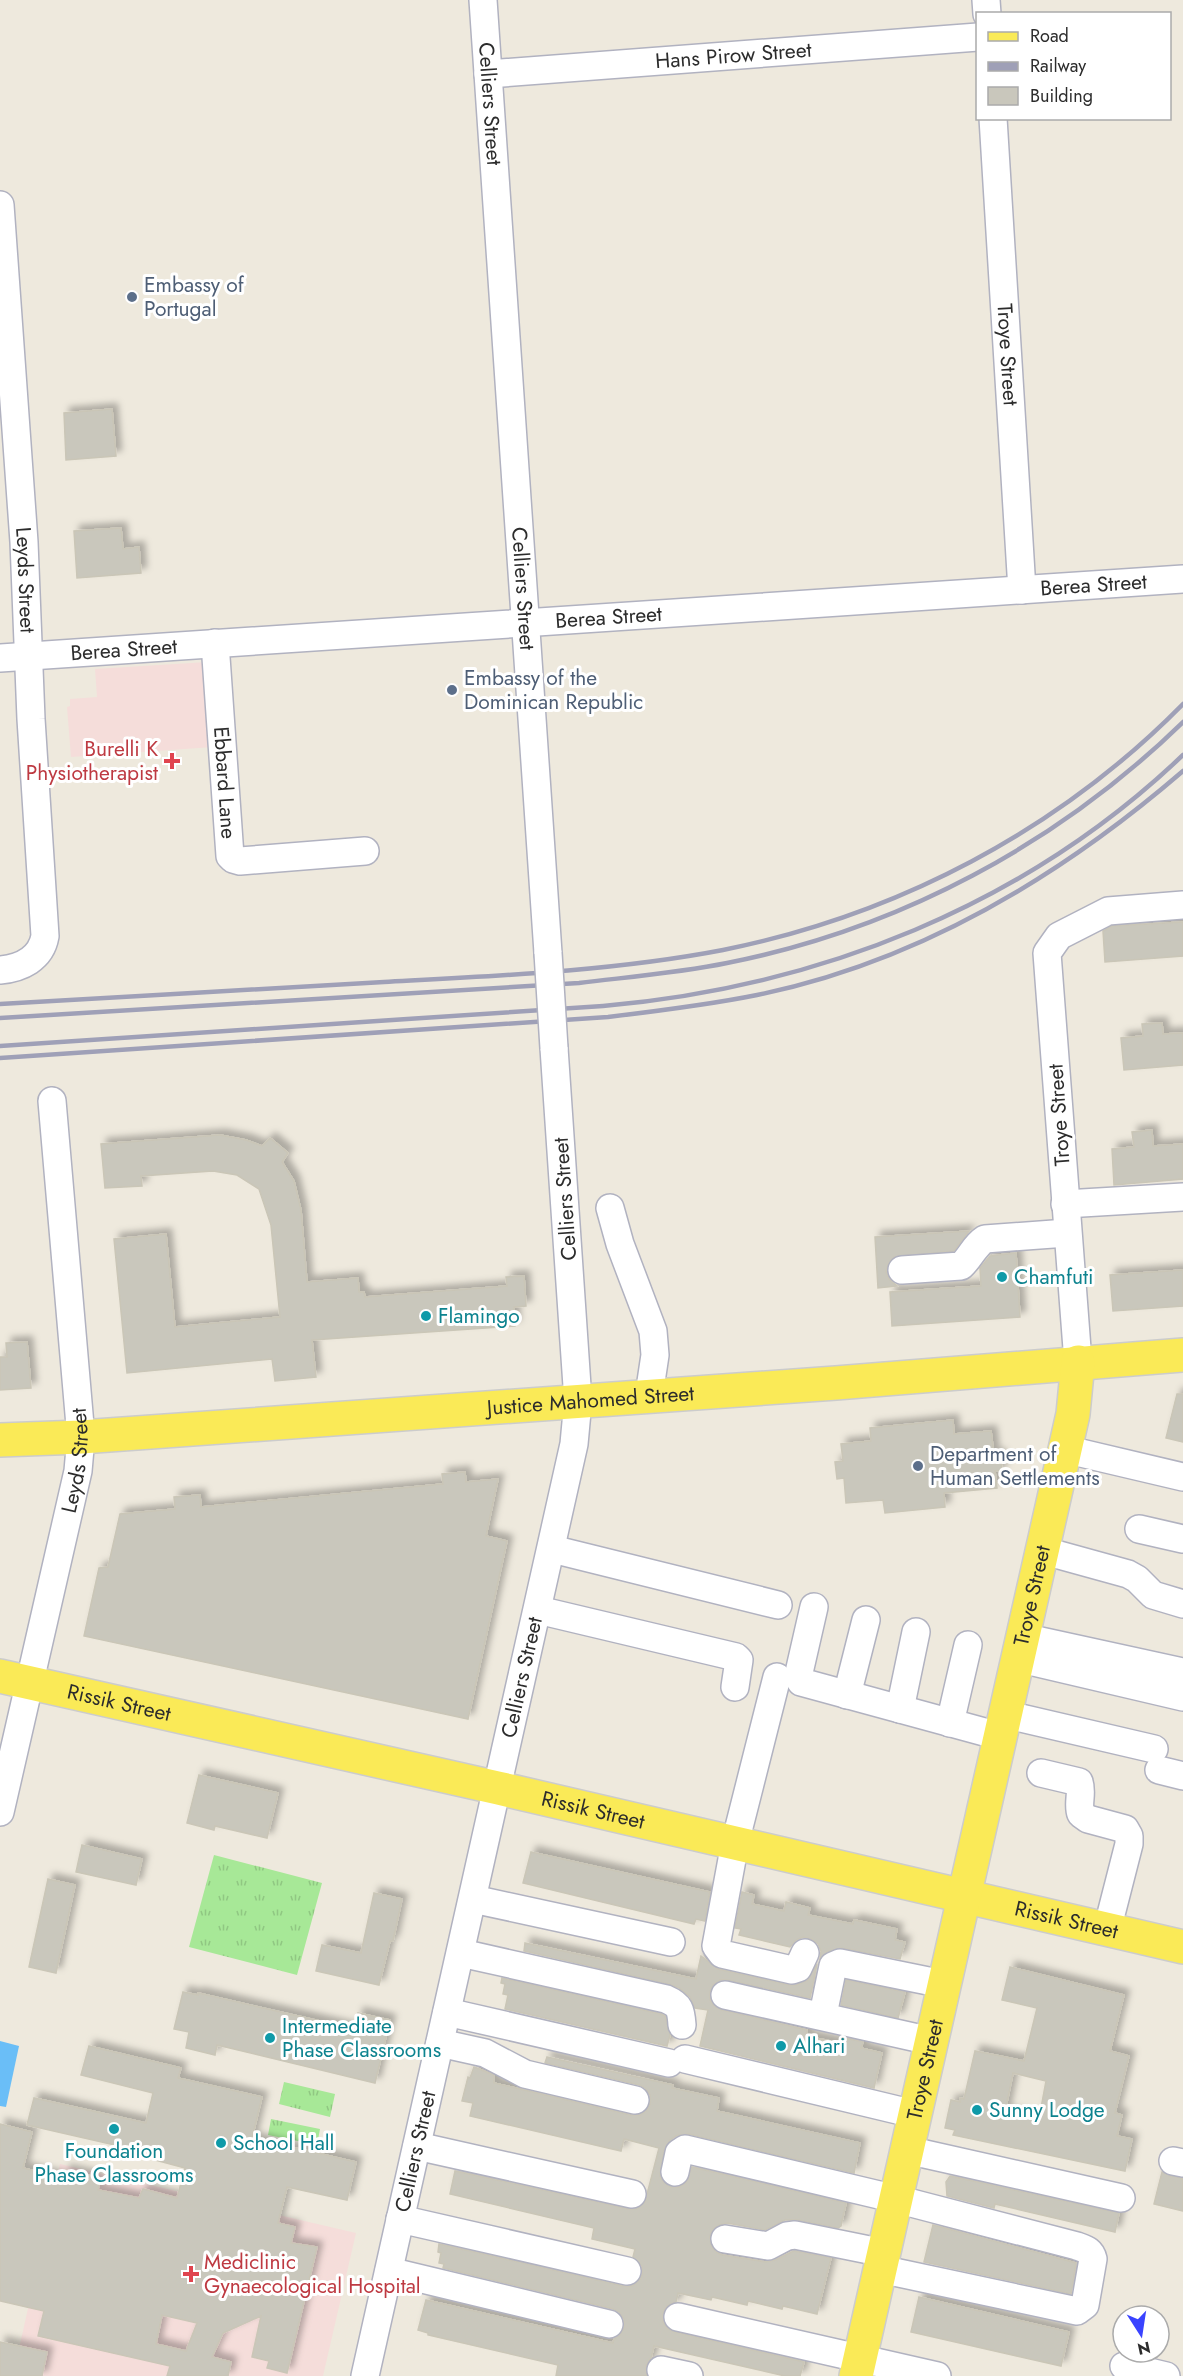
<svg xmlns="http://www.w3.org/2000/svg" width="1183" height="2376" viewBox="0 0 1183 2376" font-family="Jost,sans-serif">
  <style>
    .medical { fill: #f5ddda }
    .grass { fill: url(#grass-tufts) }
    .water { fill: #6abef7 }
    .building { fill: #c9c7bc; stroke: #cac6b7; stroke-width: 1.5; fill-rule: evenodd; filter: url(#shadow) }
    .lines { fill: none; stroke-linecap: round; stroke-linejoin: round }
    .minor-casing { stroke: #b1b2c0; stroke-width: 30 }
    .major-casing { stroke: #ccc; stroke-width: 36 }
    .minor { stroke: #fff; stroke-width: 27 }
    .major { stroke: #faea57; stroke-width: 33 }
    .rail { stroke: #9fa0b7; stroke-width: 4.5 }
    .minor-bridge-casing { stroke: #b1b2c0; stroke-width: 30; stroke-linecap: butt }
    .minor-bridge { stroke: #fff; stroke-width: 27 }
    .service-dot { fill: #5c6f8a; stroke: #fff; stroke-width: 2 }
    .health-dot { fill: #e0444e; stroke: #fff; stroke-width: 2 }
    .culture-dot { fill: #0f9aa8; stroke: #fff; stroke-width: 2 }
    .labels { text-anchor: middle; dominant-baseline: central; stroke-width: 6; stroke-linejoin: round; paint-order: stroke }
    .street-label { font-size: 21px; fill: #2c2c2c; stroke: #fff }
    .service-label { font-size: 21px; fill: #4e5e75; stroke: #fff; text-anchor: start }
    .health-label { font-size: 21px; fill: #be3a42; stroke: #fff; text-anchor: end }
    .culture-label { font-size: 21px; fill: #0d838f; stroke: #fff; text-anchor: start }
  </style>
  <defs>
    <pattern id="grass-tufts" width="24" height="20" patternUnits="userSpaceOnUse" patternTransform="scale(1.5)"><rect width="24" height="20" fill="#a7e897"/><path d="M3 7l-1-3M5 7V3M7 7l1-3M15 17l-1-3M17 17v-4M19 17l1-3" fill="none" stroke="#90c782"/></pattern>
    <filter id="shadow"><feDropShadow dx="5.5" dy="-5.5" stdDeviation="3" flood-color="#0004"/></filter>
  </defs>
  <rect width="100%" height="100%" fill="#eee9dd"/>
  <g class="medical">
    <path d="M207,662L213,747L71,757L67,707L70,706V699L97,697L95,669Z"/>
    <path d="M60,2164L356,2233L323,2376H13Z"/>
  </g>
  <g class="grass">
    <path d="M214,1855L322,1883L297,1975L189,1947Z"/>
    <path d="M284,2082L335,2094L330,2117L279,2104Z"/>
    <path d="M271,2119L320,2129L317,2145L268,2135Z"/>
  </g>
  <path class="water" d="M0,2041L19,2046L6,2107L0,2106Z"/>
  <g class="building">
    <path d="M112,409L116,456L66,460L64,413Z"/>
    <path d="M121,528L123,549L139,547L141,573L77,578L74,531Z"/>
    <path d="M1183,922V956L1105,962L1103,931L1112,926Z"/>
    <path d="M1162,1023L1163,1034L1183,1033V1065L1124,1070L1121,1038L1143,1036L1142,1024Z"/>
    <path d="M1152,1130L1153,1146L1183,1144V1179L1114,1185L1112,1149L1134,1147L1132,1132Z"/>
    <path d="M220,1135L246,1140L262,1146L270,1138L288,1153L282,1162L294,1181L301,1210L307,1282L358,1278L359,1292H364L365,1297L507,1286L506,1277L524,1276L526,1306L514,1307L515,1326L312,1340L316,1377L275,1381L272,1359L127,1373L114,1239L166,1234L175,1327L280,1317L271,1225L259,1189L237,1175L213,1171L141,1176L142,1186L105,1188L101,1144Z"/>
    <path d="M969,1231L954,1251L894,1257L888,1264L886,1272L889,1279L897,1286L878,1288L875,1237Z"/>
    <path d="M1016,1253L1020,1317L892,1326L890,1292L981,1286L980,1268L990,1256Z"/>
    <path d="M1183,1270V1306L1113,1311L1110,1275Z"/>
    <path d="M27,1342L31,1388L0,1390V1357H7L6,1343Z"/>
    <path d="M1177,1394H1183V1442L1166,1438Z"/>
    <path d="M953,1420L954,1434L991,1431L994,1455L1000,1454L1002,1470L995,1471L997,1488L944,1493L945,1507L885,1513L883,1500L846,1503L844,1478L837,1479L835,1462L843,1461L841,1444L871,1441L870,1428Z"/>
    <path d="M465,1472L466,1482L498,1479L486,1536L507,1541L468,1719L84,1636L99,1568L108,1567L120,1514L175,1509L174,1497L200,1495L201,1507L443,1484L442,1474Z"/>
    <path d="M199,1775L278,1793L267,1838L215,1826L214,1830L187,1823Z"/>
    <path d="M82,1845L142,1859L136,1885L76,1872Z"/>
    <path d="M531,1852L710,1892L705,1921L696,1919L694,1924L523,1883Z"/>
    <path d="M48,1879L75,1885L56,1973L29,1967Z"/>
    <path d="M742,1892L754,1895L752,1904L784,1911L786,1902L810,1908L808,1915L853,1924L854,1920L897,1929L895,1940L905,1942L900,1959L842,1948L827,1952L820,1959L821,1951L818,1944L811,1939L803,1937L796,1940L790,1947L739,1935L741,1929L735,1928Z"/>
    <path d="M374,1893L402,1899L393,1941H390L379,1985L316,1971L322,1945L361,1953Z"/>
    <path d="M525,1943L696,1979L701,1956L718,1969L789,1985H797L808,1980L817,1964L810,1998L728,1980H720L713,1985L710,1992V2000L715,2007L722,2010L807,2030L806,2036L840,2043L841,2037L863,2042L861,2048L882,2053L874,2088L700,2046L708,2010L695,2008L690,1997L679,1988L669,1984L524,1951Z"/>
    <path d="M1010,1967L1124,1995L1110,2051L1129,2056L1115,2113L1122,2115L1117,2136L1132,2139L1125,2171L953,2135L955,2130L945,2128L951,2100L960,2102V2098L964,2099L975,2051L1024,2061L1037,2008L1002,2000ZM1013,2073L1046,2081L1039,2119L1005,2112Z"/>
    <path d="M502,1978L661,2014L665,2016L670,2035L667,2046L505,2009L508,1995L503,1994L505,1984L501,1983Z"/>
    <path d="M846,1980L905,1992L898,2018L841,2005Z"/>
    <path d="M183,1992L198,1995V1993L355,2029L358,2013L390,2020L375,2083L217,2045L215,2055L186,2048L189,2032L174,2029Z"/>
    <path d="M89,2046L181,2068L178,2078L262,2097L252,2138L356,2162L347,2200L287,2187L278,2223L295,2227L291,2243L317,2247L287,2373L267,2368L269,2361L252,2357L261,2316L223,2333L212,2357L231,2362L228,2376H167L170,2366L38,2336L44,2311L0,2301V2124L32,2132L23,2168L64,2178L65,2170L96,2177V2179L100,2180L98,2190L139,2198L143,2189L177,2198L185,2168L140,2156L141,2151L27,2125L34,2098L146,2123L153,2093L81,2075ZM162,2315L197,2323L186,2351L156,2344Z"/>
    <path d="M547,2057L673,2085L672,2088L719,2098L717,2111L860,2143L854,2173L688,2134L676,2136L670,2140L664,2150L660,2176L664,2183L671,2187H679L686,2183L692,2167L846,2203L841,2226L838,2228L798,2220H785L765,2230L727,2223L719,2225L713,2229L710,2236L711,2245L716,2252L722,2255L766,2262L775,2260L794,2251L831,2258L817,2314L783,2306L782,2309L748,2301L747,2305L712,2297L711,2300L678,2293L676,2302L667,2306L663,2313V2322L668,2329L675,2332L804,2362L800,2376H785L654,2346L651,2358L646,2366L647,2376H556L558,2365L428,2335V2333L418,2330L426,2300L613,2343L614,2339L620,2335L624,2328V2319L619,2312L613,2309L443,2268L444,2264L439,2263L441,2253L438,2252L439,2244L623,2286H632L638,2282L642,2275V2266L633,2257L635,2249L592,2239L594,2228L450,2194L455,2171L629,2209H637L645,2202L659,2148L624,2139L621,2151L470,2116L473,2103L462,2101L468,2077L470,2078L474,2067L494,2075V2083L631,2115H640L646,2111L650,2104V2095L645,2088L639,2085L545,2063Z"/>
    <path d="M1162,2172L1170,2176L1183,2178V2211L1154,2204Z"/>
    <path d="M950,2176L1119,2213L1115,2232L995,2204L994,2208L947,2196L946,2182Z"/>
    <path d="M933,2225L1076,2263L1071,2294L924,2262Z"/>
    <path d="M919,2297L1069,2332L1061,2366L911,2332Z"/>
    <path d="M0,2342L47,2352L42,2376H0Z"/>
  </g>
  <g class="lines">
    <g class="minor-casing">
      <g id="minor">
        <path id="s1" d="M483,0L548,953"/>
        <path d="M986,0L987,14"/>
        <path id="s2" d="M488,74L978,37"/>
        <path id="s3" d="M993,118L1022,590"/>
        <path id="s4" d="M0,205L24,542L31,719L45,936C41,959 21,968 0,970"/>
        <path id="s5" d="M215,643L230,856L233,859L240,861L365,851"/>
        <path id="s6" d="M0,658L1183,579"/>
        <path d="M1065,1204L1183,1197"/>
        <path d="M610,1208L620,1244L653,1331L655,1355L649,1395"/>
        <path d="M902,1270L961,1266C971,1257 974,1246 985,1239L1067,1233"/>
        <path d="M1078,1362L1047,953L1059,936L1108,911L1183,905"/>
        <path d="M1064,1449L1183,1477"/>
        <path d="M1139,1529L1183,1539"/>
        <path d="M552,1549L778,1605"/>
        <path d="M1041,1550L1128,1574L1137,1579L1153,1595L1183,1604"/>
        <path d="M814,1607L798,1677L801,1682L999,1736"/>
        <path d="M538,1610L736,1657L739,1660L735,1687"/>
        <path d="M1022,1637L1183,1672"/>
        <path d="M1017,1658L1183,1697"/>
        <path d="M777,1677L735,1843L716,1946L722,1954L792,1970L798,1968L805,1953"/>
        <path d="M847,1695L866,1620"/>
        <path d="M900,1709L916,1632"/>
        <path d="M1004,1714L1154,1749"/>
        <path d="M950,1723L968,1645"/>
        <path d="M1159,1770L1183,1776"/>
        <path d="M1041,1773L1079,1782C1083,1793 1077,1804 1081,1814L1088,1819L1125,1829L1129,1836V1844L1107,1930"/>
        <path id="s7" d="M0,1812L78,1471L81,1437L52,1101"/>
        <path d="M473,1899L671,1942"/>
        <path d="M461,1953L666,1999C680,2005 681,2010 682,2025"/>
        <path d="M725,1995L931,2041"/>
        <path d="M825,2005L833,1966L840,1963L943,1984"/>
        <path d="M447,2012L669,2063"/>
        <path d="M440,2043L485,2053L525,2074L635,2100"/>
        <path d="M685,2059L914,2114"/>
        <path d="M417,2146L632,2194"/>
        <path d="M907,2150L1121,2198"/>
        <path d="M1173,2161L1183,2163"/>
        <path d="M675,2172L679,2153L685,2149L896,2199L1077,2246C1085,2249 1091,2250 1093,2259L1085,2305L1077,2311L880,2269"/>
        <path d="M400,2219L627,2271"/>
        <path d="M725,2239L768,2246L787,2236L795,2235L884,2253"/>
        <path d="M389,2271L609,2324"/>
        <path d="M678,2317L937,2376"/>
        <path d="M1124,2366L1166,2376"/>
        <path d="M661,2370L689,2376"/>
        <path id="s8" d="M365,2376L574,1444L578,1401L554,1048"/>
      </g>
    </g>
    <g class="major-casing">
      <g id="major">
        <path id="s9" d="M0,1440L81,1437L836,1383L1183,1355"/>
        <path id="s10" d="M0,1676L498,1788L1183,1947"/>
        <path id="s11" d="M856,2376L1073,1414L1078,1362"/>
      </g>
    </g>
    <use href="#minor" class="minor"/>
    <use href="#major" class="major"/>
    <g class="rail">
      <path d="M0,1004C128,997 256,989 384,982C495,976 614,971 723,950C897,915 1058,831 1183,704"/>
      <path d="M0,1018L579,983C628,977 678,973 727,963C899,929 1058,844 1183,722"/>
      <path d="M0,1046L603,1006C819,987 1025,906 1183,755"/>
      <path d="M0,1058L608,1017C658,1011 708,1005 757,995C918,962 1060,877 1183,771"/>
    </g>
    <g class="minor-bridge-casing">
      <path id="minor-bridge" d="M548,953L554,1048"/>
    </g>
    <use href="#minor-bridge" class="minor-bridge"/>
  </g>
  <g class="service-dot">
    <circle cx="132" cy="297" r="6"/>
    <circle cx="452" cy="690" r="6"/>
    <circle cx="918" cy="1466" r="6"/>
  </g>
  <g class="health-dot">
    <path d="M169 752h6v6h6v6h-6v6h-6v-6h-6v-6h6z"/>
    <path d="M188 2265h6v6h6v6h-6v6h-6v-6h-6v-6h6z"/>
  </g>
  <g class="culture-dot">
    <circle cx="1002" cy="1277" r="6"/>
    <circle cx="426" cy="1316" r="6"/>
    <circle cx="270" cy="2038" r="6"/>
    <circle cx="781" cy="2046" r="6"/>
    <circle cx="977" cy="2110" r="6"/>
    <circle cx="114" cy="2129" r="6"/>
    <circle cx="221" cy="2143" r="6"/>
  </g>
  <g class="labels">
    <g class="street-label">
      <text stroke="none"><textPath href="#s2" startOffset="246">Hans Pirow Street</textPath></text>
      <text stroke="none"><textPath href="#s1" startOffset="104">Celliers Street</textPath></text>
      <text stroke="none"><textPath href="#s3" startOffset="237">Troye Street</textPath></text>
      <text stroke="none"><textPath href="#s4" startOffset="376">Leyds Street</textPath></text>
      <text stroke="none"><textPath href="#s6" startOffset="1096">Berea Street</textPath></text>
      <text stroke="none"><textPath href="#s1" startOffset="590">Celliers Street</textPath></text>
      <text stroke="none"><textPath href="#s6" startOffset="610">Berea Street</textPath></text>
      <text stroke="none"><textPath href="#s6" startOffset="124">Berea Street</textPath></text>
      <text stroke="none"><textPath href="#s5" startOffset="140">Ebbard Lane</textPath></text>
      <text transform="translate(1059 1115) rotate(-94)">Troye Street</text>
      <text transform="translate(565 1199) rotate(-94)">Celliers Street</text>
      <text stroke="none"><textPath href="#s9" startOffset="592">Justice Mahomed Street</textPath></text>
      <text stroke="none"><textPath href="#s7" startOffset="360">Leyds Street</textPath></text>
      <text stroke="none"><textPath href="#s11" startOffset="800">Troye Street</textPath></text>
      <text stroke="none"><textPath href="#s8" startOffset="716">Celliers Street</textPath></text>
      <text stroke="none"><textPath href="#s10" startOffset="122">Rissik Street</textPath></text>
      <text stroke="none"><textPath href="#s10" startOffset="608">Rissik Street</textPath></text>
      <text stroke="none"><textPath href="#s10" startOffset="1094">Rissik Street</textPath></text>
      <text stroke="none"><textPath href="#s11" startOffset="314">Troye Street</textPath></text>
      <text stroke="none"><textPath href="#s8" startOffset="230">Celliers Street</textPath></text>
    </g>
    <g class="service-label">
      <text x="144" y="285">Embassy of<tspan x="144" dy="24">Portugal</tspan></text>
      <text x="464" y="678">Embassy of the<tspan x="464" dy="24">Dominican Republic</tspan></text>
      <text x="930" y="1454">Department of<tspan x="930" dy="24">Human Settlements</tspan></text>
    </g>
    <g class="health-label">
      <text x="158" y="749">Burelli K<tspan x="158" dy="24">Physiotherapist</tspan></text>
      <text x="204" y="2262" text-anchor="start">Mediclinic<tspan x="204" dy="24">Gynaecological Hospital</tspan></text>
    </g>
    <g class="culture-label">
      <text x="1014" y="1277">Chamfuti</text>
      <text x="438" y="1316">Flamingo</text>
      <text x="282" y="2026">Intermediate<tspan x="282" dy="24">Phase Classrooms</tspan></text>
      <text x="793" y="2046">Alhari</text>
      <text x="989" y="2110">Sunny Lodge</text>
      <text x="233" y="2143">School Hall</text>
      <text x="114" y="2151" text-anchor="middle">Foundation<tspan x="114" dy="24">Phase Classrooms</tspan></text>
    </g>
  </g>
  <rect x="976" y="12" width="195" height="108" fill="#ffffff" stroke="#ababab" stroke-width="1.5"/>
  <rect x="988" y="32" width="30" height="9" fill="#faea57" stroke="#ababab" stroke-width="1.5"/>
  <text x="1030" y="42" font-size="18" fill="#2c2c2c">Road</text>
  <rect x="988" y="62" width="30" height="9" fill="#9fa0b7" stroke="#ababab" stroke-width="1.5"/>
  <text x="1030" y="72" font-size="18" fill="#2c2c2c">Railway</text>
  <rect x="988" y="87" width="30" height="18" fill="#c9c7bc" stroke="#ababab" stroke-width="1.5"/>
  <text x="1030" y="102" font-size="18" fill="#2c2c2c">Building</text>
  <g transform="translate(1141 2334) rotate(168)"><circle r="28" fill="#ffffff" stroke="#ababab" stroke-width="1.5"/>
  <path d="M0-4.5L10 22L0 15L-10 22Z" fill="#3a43ff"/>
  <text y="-9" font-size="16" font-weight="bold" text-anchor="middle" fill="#2c2c2c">N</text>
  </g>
</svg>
